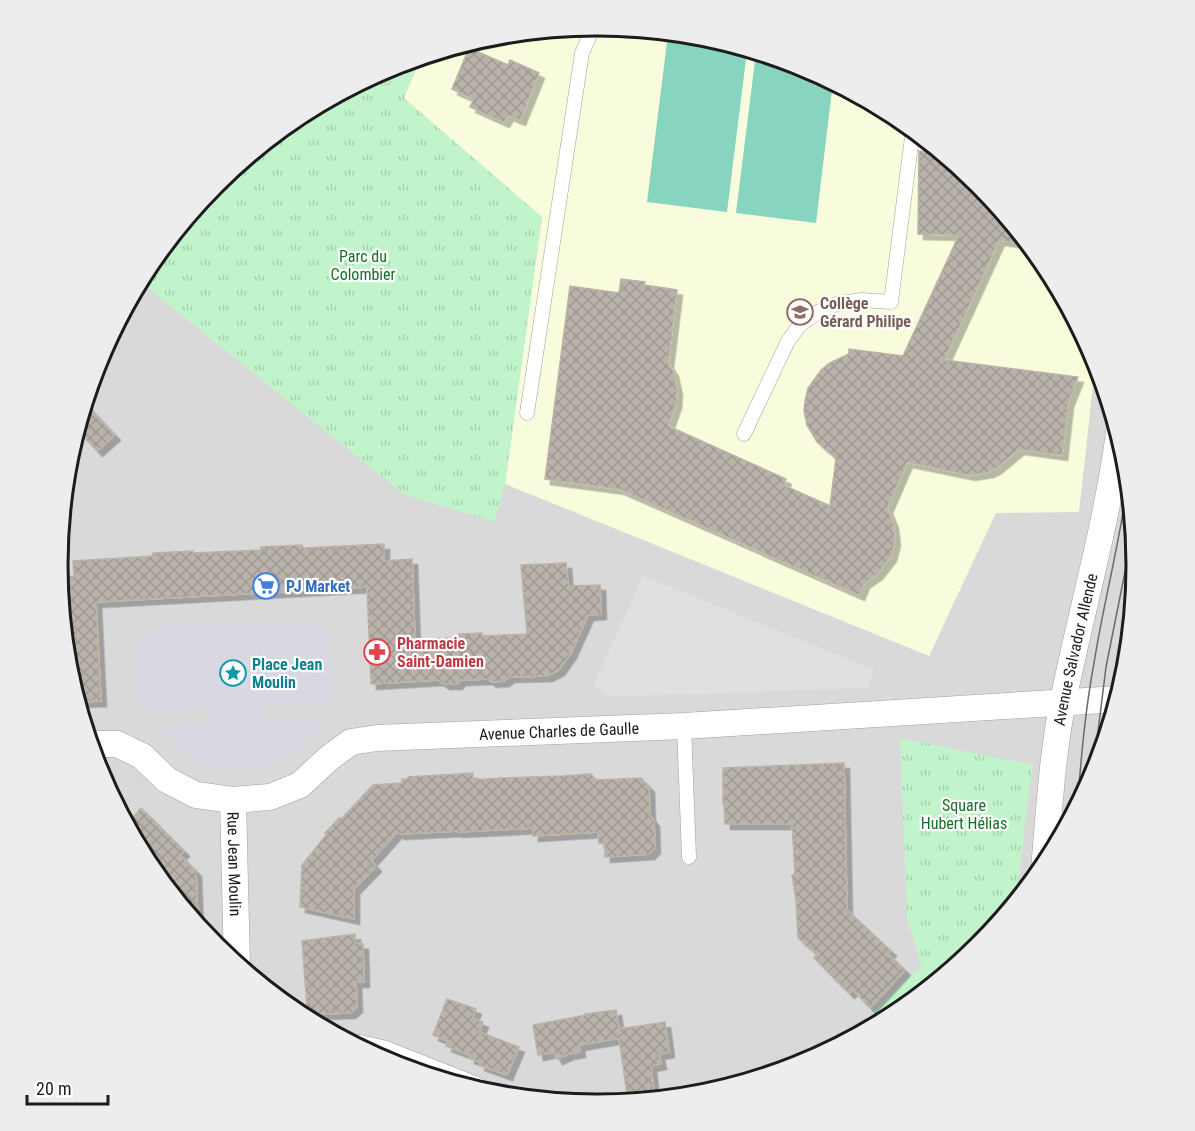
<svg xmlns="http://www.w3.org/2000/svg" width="1195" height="1131" viewBox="0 0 1195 1131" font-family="'Roboto Condensed',sans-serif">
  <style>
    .residential { fill: #dad9d9 }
    .education { fill: #f8fcdc }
    .park { fill: url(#park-tufts) }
    .pitch { fill: #87d5c0 }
    .parking { fill: #e0e0e0 }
    .plaza { fill: #d8d7e2 }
    .building { fill: url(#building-cross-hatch); stroke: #bcb3a6; stroke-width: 1.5; filter: url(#shadow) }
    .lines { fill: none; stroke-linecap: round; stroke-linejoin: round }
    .service-casing { stroke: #a0a0a0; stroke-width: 15 }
    .minor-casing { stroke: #a0a0a0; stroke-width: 27 }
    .service { stroke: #fff; stroke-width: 14 }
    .minor { stroke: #fff; stroke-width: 26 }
    .tram { stroke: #6a6a6a; stroke-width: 1.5 }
    .labels { text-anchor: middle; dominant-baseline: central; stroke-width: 4.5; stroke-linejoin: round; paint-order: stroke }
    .park-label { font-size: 16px; fill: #156f27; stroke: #fff }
    .education-label { font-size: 16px; font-weight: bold; fill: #785e54; stroke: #fff; text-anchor: start }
    .shop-label { font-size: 16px; font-weight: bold; fill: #366cbe; stroke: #fff; text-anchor: start }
    .health-label { font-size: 16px; font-weight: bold; fill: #be3a42; stroke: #fff; text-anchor: start }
    .street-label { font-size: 16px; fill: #1c1c1c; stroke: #fff }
    .culture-label { font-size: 16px; font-weight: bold; fill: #0d838f; stroke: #fff; text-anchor: start }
    .rim { fill: none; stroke: #1c1c1c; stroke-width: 3 }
  </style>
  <defs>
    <pattern id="park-tufts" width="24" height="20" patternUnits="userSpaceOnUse" patternTransform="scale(1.5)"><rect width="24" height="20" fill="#c2f4cc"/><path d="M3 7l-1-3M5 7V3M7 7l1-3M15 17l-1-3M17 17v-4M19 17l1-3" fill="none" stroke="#a6d1af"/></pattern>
    <pattern id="building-cross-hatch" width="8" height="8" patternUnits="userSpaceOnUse" patternTransform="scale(1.5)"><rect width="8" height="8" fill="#b9b3ac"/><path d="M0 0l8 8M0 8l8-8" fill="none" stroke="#9e9993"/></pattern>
    <filter id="shadow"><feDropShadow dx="5.5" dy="5.5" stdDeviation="0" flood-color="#0004"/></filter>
  </defs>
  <rect width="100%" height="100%" fill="#eceae2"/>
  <path class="residential" d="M492,36L1047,266L1097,359L1127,460L1137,566L1127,671L1096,772L1046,866L979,948L897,1015L804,1065L703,1095L598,1105L492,1095L391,1064L297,1014L215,947L148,865L98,772L68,671L58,565L68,460L99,359L149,265L216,183L298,116L391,66Z"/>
  <path class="education" d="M598,26L703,36L804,67L898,117L980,184L1047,266L1096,358L1079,512L996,513L929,656L505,484L542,217L403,98L421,58L492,36Z"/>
  <g class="park">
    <path d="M421,58L404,98L542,217L505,484L495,522L405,495L140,282L149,265L216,183L298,116L391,66Z"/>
    <path d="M900,738L1033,765L1027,806L1016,902L979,948L897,1015L841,1045L910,975L922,968L907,918Z"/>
  </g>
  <g class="pitch">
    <path d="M667,42L747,51L727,212L647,202Z"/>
    <path d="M756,53L804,67L833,82L816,223L736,213Z"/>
  </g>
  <path class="parking" d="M643,576L875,670L868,688L610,697L593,686Z"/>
  <path class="plaza" d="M304,620L329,631L332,702L260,704V720L323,718L304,744L283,760L259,768L237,770L215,769L190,758L171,743L156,725L210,722V706L137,709L135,644L159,624Z"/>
  <g class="building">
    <path d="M469,48L508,65L510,60L539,73L520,120L508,115L504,122L470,107L474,99L452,89Z"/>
    <path d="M919,151L943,154L980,184L1029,244L999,240L944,360L1078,377L1068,402L1062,455L1019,449L996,468L988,472L970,475L907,462L887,508L893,523L895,540L891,556L877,574L864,583L859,595L619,489L545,479L570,286L619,293L621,279L645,282L644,285L677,290L668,363L673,371L677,390L676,403L668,426L786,479L783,485L830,506L836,458L817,442L807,425L804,411L805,401L808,388L822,369L830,363L849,354V349L903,356L959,235L918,234Z"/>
    <path d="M85,403L115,435L97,451L77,429Z"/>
    <path d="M384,544V561L412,559L415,639L459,638V634L482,633V636L527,634L521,565L566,563L568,586L600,585L601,614L588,615L571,653L559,670L547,676L509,677L504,681L491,682L488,679L460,680L457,684H444L438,680L371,684L367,587L96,602L101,701L77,702L68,671L59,578L74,576L73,561L153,556V553L193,551V553L261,550V547L302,545L303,548Z"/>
    <path d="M844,763L847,910L891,951L888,954L905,970L870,1008L853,990L849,993L814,958L817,954L798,938L796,899L792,875L795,874L792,824H725L724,804H723V768Z"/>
    <path d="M473,773V780L500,778L563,776L591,774L596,780L641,778L649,787L650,816L654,821L655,848L649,854L605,857V844L599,843L598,832L533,836V828L457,832V831L399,834L397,832L371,861L376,866L354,889V919L300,907L302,865L327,834L325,833L339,818L341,819L373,785L402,783V779H408V777Z"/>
    <path d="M141,808L184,851L180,855L196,871L198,925L148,865L127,824Z"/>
    <path d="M355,934V943L363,944L364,982H356L357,1007L350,1013L314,1014L307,1007L302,941Z"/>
    <path d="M447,999L476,1009L472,1018L483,1022L479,1032L519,1047L507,1075L479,1065L480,1062L469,1058L470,1055L446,1046L448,1041L433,1035Z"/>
    <path d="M616,1010L619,1029L665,1022L669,1052L659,1054L661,1064L651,1066L655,1100L628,1102L619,1038L579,1045L580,1052L568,1054L557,1059L553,1052L538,1055L533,1025L586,1015L585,1014Z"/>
  </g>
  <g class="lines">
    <g class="service-casing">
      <g id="service">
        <path d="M527,413L582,53L591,33L597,26"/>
        <path d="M744,434L788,341L800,325L818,312L839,303L862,300L891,302L913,129"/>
        <path d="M684,726L689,857"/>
      </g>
    </g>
    <g class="minor-casing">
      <g id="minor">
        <path id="s1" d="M90,744H117L142,756L167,780L196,795L233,800L270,797L300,785L329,758L351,742L377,738L684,726L1119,699"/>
        <path id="s2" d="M233,800L237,965"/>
        <path id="s3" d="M1044,869C1049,813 1052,756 1063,701C1081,612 1107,523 1119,433"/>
        <path d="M359,1048L385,1054L476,1090"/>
      </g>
    </g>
    <use href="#service" class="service"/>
    <use href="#minor" class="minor"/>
    <g class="tram">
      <path d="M1092,780L1106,667L1134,527"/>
      <path d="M1077,809C1081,760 1085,711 1094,663C1104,600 1121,538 1129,474"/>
    </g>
  </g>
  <defs>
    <g id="school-ring" transform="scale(1.35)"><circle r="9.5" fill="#fff" stroke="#8d6e63" stroke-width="1.5"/><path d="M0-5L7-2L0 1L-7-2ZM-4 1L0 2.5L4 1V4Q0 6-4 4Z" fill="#8d6e63"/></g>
    <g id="supermarket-ring" transform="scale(1.35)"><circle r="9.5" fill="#fff" stroke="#3f7fe0" stroke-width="1.5"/><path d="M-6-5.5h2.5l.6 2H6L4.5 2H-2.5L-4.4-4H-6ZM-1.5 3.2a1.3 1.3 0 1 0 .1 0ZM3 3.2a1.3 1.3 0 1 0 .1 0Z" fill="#3f7fe0"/></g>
    <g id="pharmacy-ring" transform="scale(1.35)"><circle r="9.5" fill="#fff" stroke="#e0444e" stroke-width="1.5"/><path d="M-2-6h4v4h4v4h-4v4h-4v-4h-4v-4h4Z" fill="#e0444e"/></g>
    <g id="sight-ring" transform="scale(1.35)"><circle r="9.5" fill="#fff" stroke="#0f9aa8" stroke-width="1.5"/><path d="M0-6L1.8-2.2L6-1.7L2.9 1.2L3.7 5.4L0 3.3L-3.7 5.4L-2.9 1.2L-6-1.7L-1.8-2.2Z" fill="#0f9aa8"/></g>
  </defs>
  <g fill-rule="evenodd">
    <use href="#school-ring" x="800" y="312"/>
    <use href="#supermarket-ring" x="266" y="586"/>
    <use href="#pharmacy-ring" x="377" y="652"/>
    <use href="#sight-ring" x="233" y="673"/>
  </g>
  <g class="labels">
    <g class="park-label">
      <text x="363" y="256">Parc du<tspan x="363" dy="18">Colombier</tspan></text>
      <text x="964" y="805">Square<tspan x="964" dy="18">Hubert Hélias</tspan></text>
    </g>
    <g class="education-label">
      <text x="820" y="303">Collège<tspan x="820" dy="18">Gérard Philipe</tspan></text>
    </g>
    <g class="shop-label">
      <text x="286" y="586">PJ Market</text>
    </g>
    <g class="health-label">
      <text x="397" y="643">Pharmacie<tspan x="397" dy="18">Saint-Damien</tspan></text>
    </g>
    <g class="street-label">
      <text stroke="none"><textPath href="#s3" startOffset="222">Avenue Salvador Allende</textPath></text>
      <text stroke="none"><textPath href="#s1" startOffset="504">Avenue Charles de Gaulle</textPath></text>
      <text stroke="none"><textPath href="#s2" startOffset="64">Rue Jean Moulin</textPath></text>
    </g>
    <g class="culture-label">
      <text x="252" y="664">Place Jean<tspan x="252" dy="18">Moulin</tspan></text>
    </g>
  </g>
  <path d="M0 0H1195V1131H0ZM68 565a529 529 0 1 1 1058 0a529 529 0 1 1-1058 0Z" fill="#ededed" fill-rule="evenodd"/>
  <path class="rim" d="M68 565a529 529 0 1 1 1058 0a529 529 0 1 1-1058 0Z"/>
  <path d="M27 1095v9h81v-9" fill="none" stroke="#1c1c1c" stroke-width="3"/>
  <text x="36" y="1095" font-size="18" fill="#1c1c1c" stroke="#ffffff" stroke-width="4.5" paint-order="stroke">20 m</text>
</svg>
